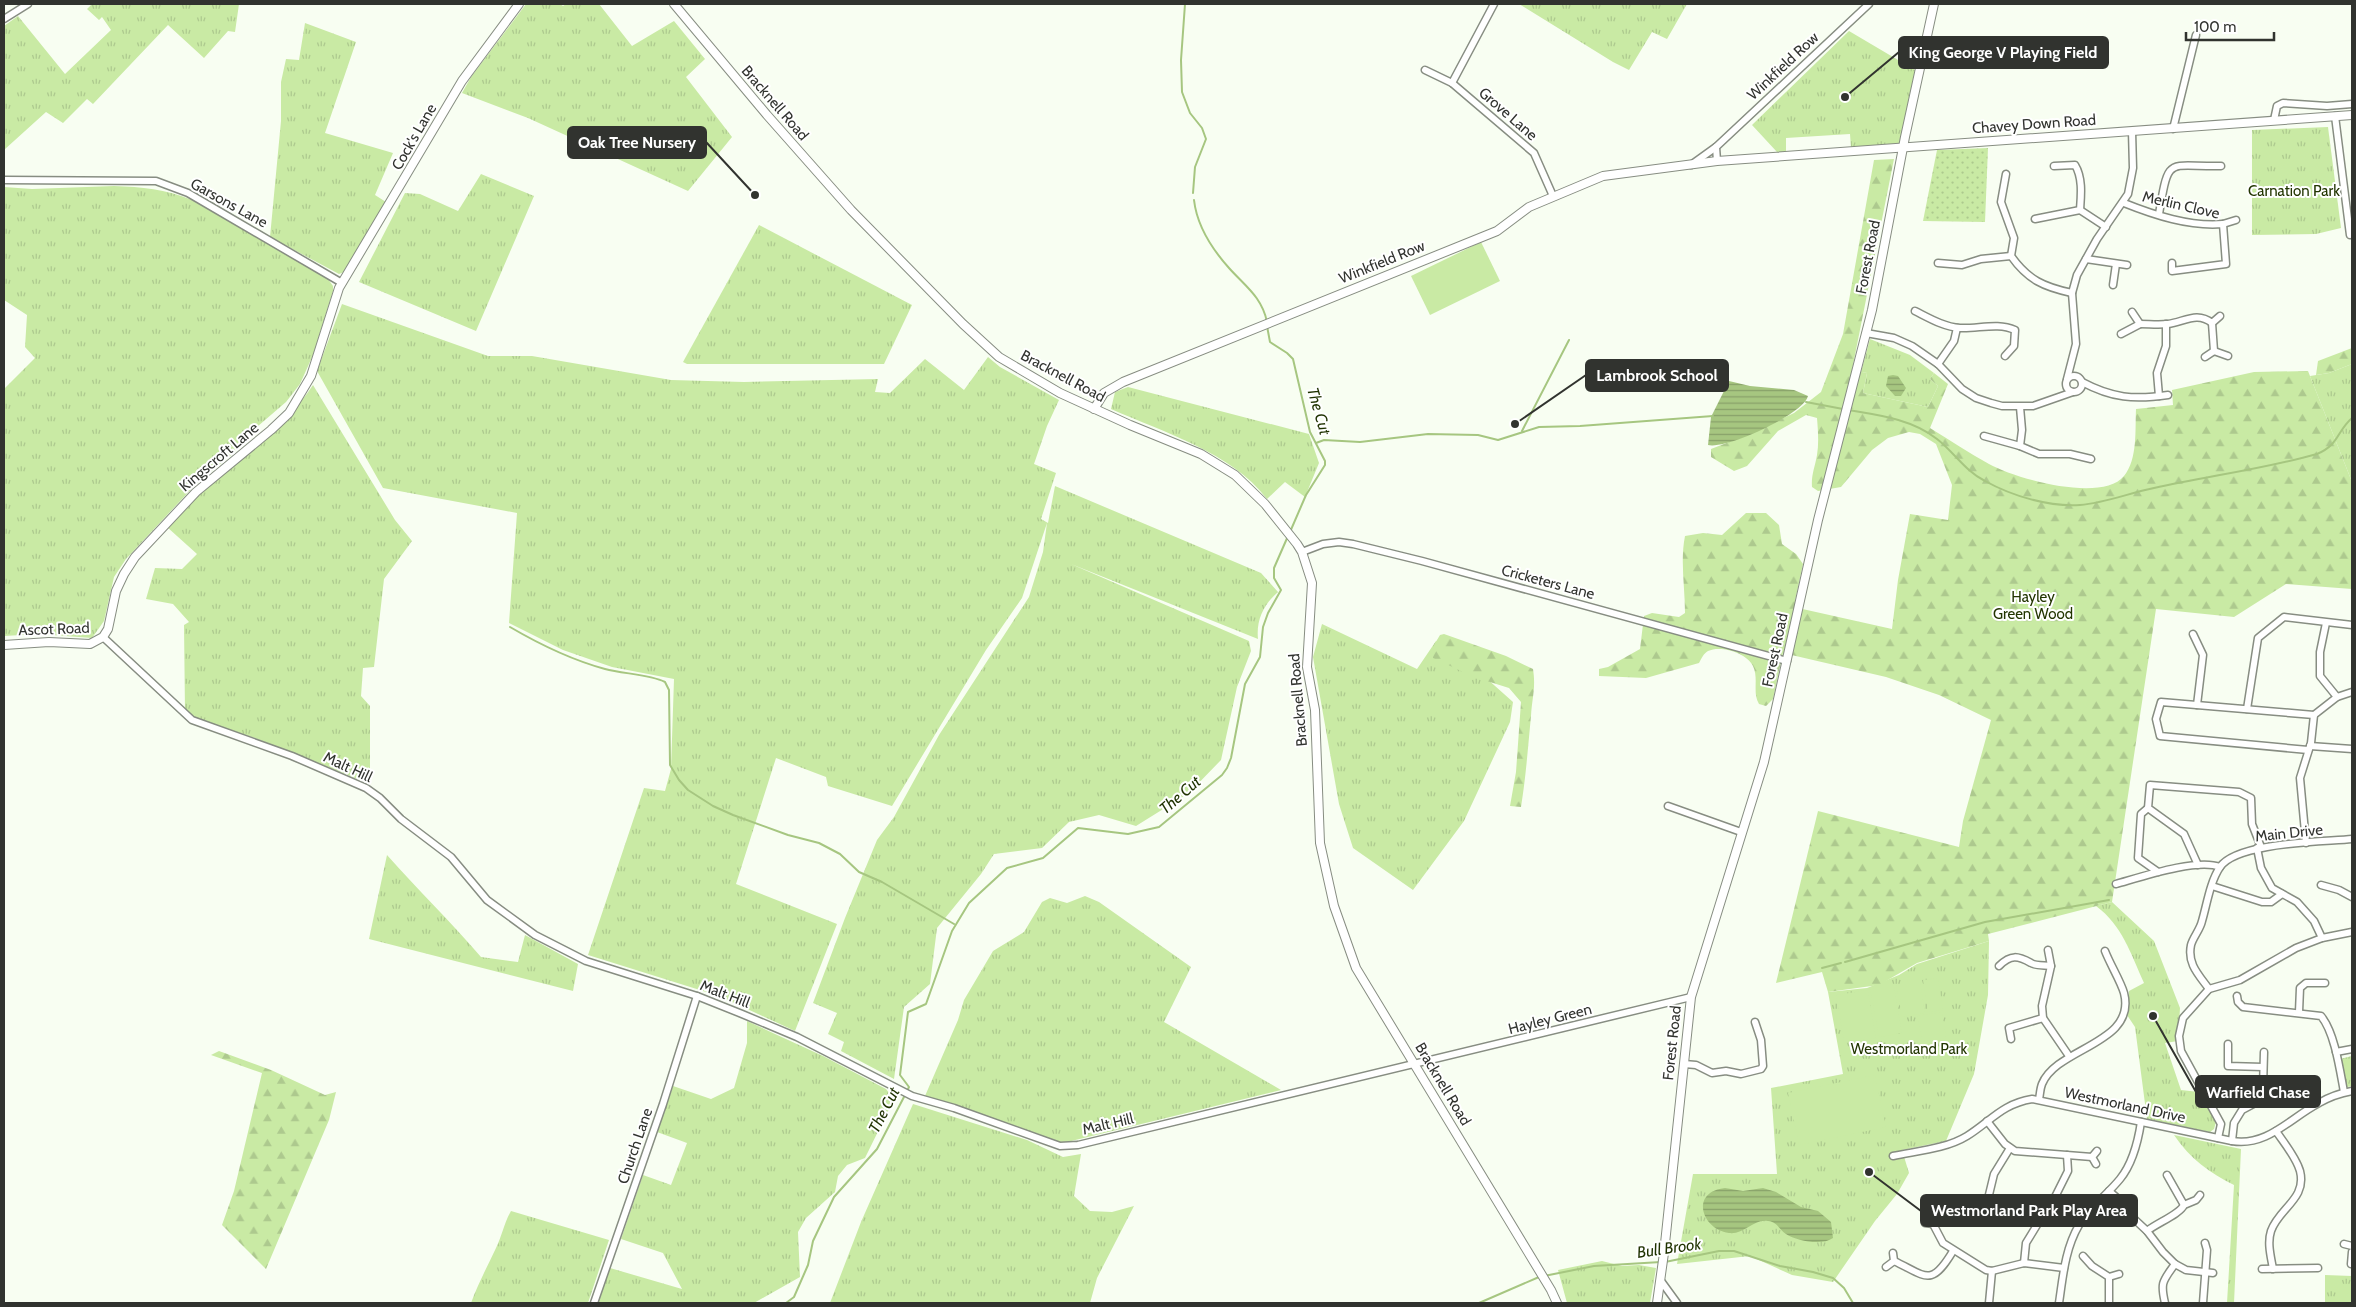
<svg xmlns="http://www.w3.org/2000/svg" width="2356" height="1307" viewBox="0 0 2356 1307" font-family="Cabin,sans-serif">
  <style>
    .grass { fill: url(#grass-tufts) }
    .forest { fill: url(#forest-firs) }
    .garden { fill: url(#garden-dots) }
    .pitch { fill: #c9eaa4 }
    .water { fill: url(#water-rules) }
    .lines { fill: none; stroke-linecap: round; stroke-linejoin: round }
    .stream { stroke: #a6c680; stroke-width: 2 }
    .minor-casing { stroke: #878d82; stroke-width: 9 }
    .major-casing { stroke: #878d82; stroke-width: 10 }
    .minor { stroke: #fff; stroke-width: 6 }
    .major { stroke: #fff; stroke-width: 8 }
    .labels { text-anchor: middle; dominant-baseline: central; stroke-width: 4; stroke-linejoin: round; paint-order: stroke }
    .street-label { font-size: 15px; fill: #31332f; stroke: #fff }
    .park-label { font-size: 15px; fill: #223501; stroke: #fff }
    .water-label { font-size: 16px; font-style: italic; fill: #1f3200; stroke: #fff }
    .leader { fill: none; stroke: #31332f; stroke-width: 2 }
    .callout-dot { fill: #31332f; stroke: #fff; stroke-width: 2 }
    .callout { fill: #31332f; stroke: #31332f; stroke-width: 2 }
    .callout-label { font-size: 16px; text-anchor: middle; font-weight: bold; fill: #fff }
  </style>
  <defs>
    <pattern id="grass-tufts" width="24" height="20" patternUnits="userSpaceOnUse" patternTransform="scale(1.25)"><rect width="24" height="20" fill="#c9eaa4"/><path d="M3 7l-1-3M5 7V3M7 7l1-3M15 17l-1-3M17 17v-4M19 17l1-3" fill="none" stroke="#adc98e"/></pattern>
    <pattern id="forest-firs" width="22" height="20" patternUnits="userSpaceOnUse" patternTransform="scale(1.25)"><rect width="22" height="20" fill="#c9eaa4"/><path d="M5 1l3.5 6h-7zM16 11l3.5 6h-7z" fill="#adc98e"/></pattern>
    <pattern id="garden-dots" width="8" height="8" patternUnits="userSpaceOnUse" patternTransform="scale(1.25)"><rect width="8" height="8" fill="#c9eaa4"/><path d="M2 2h.1M6 6h.1" fill="none" stroke="#adc98e" stroke-width="1.8" stroke-linecap="round"/></pattern>
    <pattern id="water-rules" width="6" height="5" patternUnits="userSpaceOnUse" patternTransform="scale(1.25)"><rect width="6" height="5" fill="#a6c680"/><path d="M0 2.5h6" fill="none" stroke="#88a169"/></pattern>
  </defs>
  <rect width="100%" height="100%" fill="#f8fef2"/>
  <g class="grass">
    <path d="M92,4H239L235,32L228,31L204,58L168,25L93,104L87,99L63,123L46,112L4,150V26L18,16L65,74L111,30L102,17L99,20L87,9Z"/>
    <path d="M526,4H560L563,6L566,4H599L632,46L674,21L705,59L686,77L732,137L688,191L528,118L462,93L471,77Z"/>
    <path d="M1519,4H1687L1667,39L1652,32L1629,70L1613,62Z"/>
    <path d="M305,23L356,42L325,133L393,153L375,195L386,202L344,272L339,274L270,237L281,121V82L286,59L299,60Z"/>
    <path d="M1849,31L1915,70L1899,144L1851,148L1850,134L1786,138V152H1777L1752,125Z"/>
    <path d="M2328,127L2341,228L2316,234L2252,235V130Z"/>
    <path d="M481,174L534,196L476,331L359,282L405,193L420,194L458,211Z"/>
    <path d="M114,186C142,187 165,189 192,200L328,279L333,286V291L313,355L300,384L286,402L250,433L231,455L197,483L126,559L114,577L104,621L92,638L39,634L4,636V389L35,358L25,347L27,315L4,300V187L32,189Z"/>
    <path d="M759,225L912,305L884,364H687L683,362Z"/>
    <path d="M342,304L488,356H532L671,380L744,382L878,379L875,392L890,393L925,359L964,390L988,357L1000,367L1059,400L1047,426L1034,464L1056,473L1041,519L1048,523L1055,486L1261,573L1278,592C1264,604 1256,620 1258,639L1071,564L1249,641L1251,651L1237,687L1221,760L1189,793L1136,826L1099,815L1069,822L1042,848L994,854L981,874L937,928L930,984L904,1007L894,1079L841,1051L844,1042L828,1034L837,1013L813,1003L845,918L877,840L894,817L939,735L1029,597L1043,552L1047,523L1022,598L986,650L892,806L828,786L826,777L776,758L736,884L837,924L795,1031L719,996L588,955L644,788L665,791L671,769L674,679L612,667L563,650L509,623L517,513L383,488L317,371Z"/>
    <path d="M1870,339L1910,355L1934,373L1930,379L1938,386L1928,407L1863,393L1867,373L1861,372Z"/>
    <path d="M2352,364V482L2310,376L2329,373Z"/>
    <path d="M313,385L395,520L412,541L384,579L374,667L363,668L361,696L370,706V784L255,738L196,719L185,712L184,625L189,622L173,604L146,599L155,568L182,569L197,554L167,527C178,514 188,499 200,489C239,456 285,428 313,385Z"/>
    <path d="M1128,387L1309,434L1319,463L1305,497L1285,482L1267,499C1231,452 1165,433 1111,409L1115,392Z"/>
    <path d="M1322,624L1417,669L1436,641L1476,669L1513,702L1510,722L1464,821L1413,890L1353,848L1339,804L1313,657Z"/>
    <path d="M387,855C418,890 451,922 481,957L518,962L525,935L578,964L573,991L369,939Z"/>
    <path d="M1085,896L1099,902L1191,967L1164,1022L1281,1090L1063,1143L925,1096L958,1020L964,1000L993,951L1024,932L1042,902L1050,898L1067,903Z"/>
    <path d="M2112,902L2154,941L2180,1008L2178,1041L2165,1043L2181,1090L2199,1092L2216,1122L2214,1129L2210,1132L2147,1119L2135,1027L2127,1015L2129,991L2144,983C2131,954 2122,925 2096,906Z"/>
    <path d="M1989,941L1988,995L1974,1074L1946,1141L1902,1150L1909,1173L1897,1194L1875,1221L1833,1282L1792,1275L1750,1256L1677,1264L1693,1174H1777L1771,1088L1843,1074L1828,992L1867,988L1899,975L1917,964Z"/>
    <path d="M747,1021L823,1056L886,1089L894,1099L865,1158L847,1165L838,1176L835,1192L806,1218L798,1232L800,1277L754,1303H598L610,1268L682,1289L663,1253L621,1239L643,1175L671,1185L687,1143L657,1132L673,1086L711,1099L734,1088L747,1043Z"/>
    <path d="M2352,1056V1086L2347,1087L2340,1059Z"/>
    <path d="M913,1104L1027,1140L1063,1157L1081,1154L1074,1196L1090,1211L1112,1212L1134,1206L1097,1278L1090,1303H830L861,1222Z"/>
    <path d="M2174,1135L2241,1149L2234,1303H2227L2234,1185C2210,1173 2190,1159 2174,1135Z"/>
    <path d="M511,1211L609,1240L588,1303H471C478,1284 487,1267 496,1248C502,1236 504,1223 511,1211Z"/>
    <path d="M1602,1261L1622,1266L1639,1265L1656,1268L1650,1303H1567L1558,1270Z"/>
    <path d="M2325,1275L2352,1276V1303H2325Z"/>
  </g>
  <g class="forest">
    <path d="M1894,159L1852,370L1867,373L1863,393L1928,407L1938,386L1930,379L1934,373L1948,384L1930,428C1950,440 1969,453 1989,464C2016,479 2102,503 2124,476C2138,459 2135,429 2136,409L2173,405L2172,390L2254,372L2308,371L2352,482V589L2286,584L2234,617L2156,609L2112,902L1988,934L1989,941L1917,963L1879,985L1828,992L1822,972L1776,983L1818,811L1959,847L1963,821L1991,720L1939,695L1886,677L1783,653L1773,699L1766,706L1759,704C1752,692 1759,679 1753,666C1747,653 1721,645 1708,651C1704,653 1701,659 1699,663L1646,678L1599,676V669L1608,667L1640,649L1644,616L1652,613L1679,617L1685,613C1685,587 1680,561 1685,536L1703,533L1722,535L1746,513H1766L1779,525L1782,544L1796,554L1803,564L1795,601L1798,608L1892,629L1898,580L1910,514L1948,520L1952,485L1936,444L1920,434L1909,432L1888,438L1872,450L1841,487L1818,491L1812,487C1811,475 1815,467 1817,455C1819,443 1818,431 1817,418L1806,415L1778,431L1747,466L1734,471L1711,457V449L1747,435L1794,413L1821,392L1843,334L1874,160Z"/>
    <path d="M2352,348V364L2329,373L2316,375L2318,361Z"/>
    <path d="M1444,634L1506,656L1533,669C1536,688 1532,698 1531,716C1528,747 1526,776 1521,807L1510,806L1516,772L1521,702L1509,688L1474,677L1433,658L1434,645L1440,635Z"/>
    <path d="M219,1051L271,1070L325,1095L336,1092L329,1120L266,1269L222,1225L234,1191L262,1073L211,1055Z"/>
  </g>
  <path class="garden" d="M1988,148L1985,222L1923,221L1937,150Z"/>
  <g class="pitch">
    <path d="M2311,171L2312,192L2298,193L2297,172Z"/>
    <path d="M1481,242L1500,281L1430,315L1411,276Z"/>
    <path d="M1938,978L1943,1010L1928,1012L1923,980Z"/>
    <path d="M1920,981L1925,1013L1902,1017L1896,985Z"/>
    <path d="M1894,985L1902,1033L1879,1037L1870,989Z"/>
    <path d="M1868,990L1876,1038L1844,1043L1836,995Z"/>
    <path d="M1942,1012L1946,1037L1922,1041L1917,1016Z"/>
    <path d="M1875,1075L1886,1127L1799,1145L1788,1093Z"/>
  </g>
  <g class="water">
    <path d="M1893,375L1898,376L1906,388L1901,396H1895L1886,386L1888,376Z"/>
    <path d="M1729,381L1750,386L1794,390L1808,396C1804,414 1726,450 1708,445L1711,417Z"/>
    <path d="M1725,1188L1743,1191L1763,1188L1776,1192L1801,1207L1818,1211L1831,1222L1833,1238C1822,1246 1797,1241 1786,1234C1779,1230 1778,1222 1768,1221C1754,1218 1744,1235 1729,1233C1702,1230 1689,1192 1725,1188Z"/>
  </g>
  <g class="lines">
    <g class="stream">
      <path d="M1185,4L1181,60L1182,92L1190,113L1202,128L1206,139L1195,167L1193,193"/>
      <path d="M1194,200C1197,226 1212,249 1229,268C1245,286 1262,297 1267,322"/>
      <path d="M1267,326L1270,342L1287,353L1293,359L1310,432L1325,461V465L1306,495L1290,532"/>
      <path d="M1806,402L1843,409"/>
      <path d="M1848,410C1878,415 1912,419 1937,439C1954,452 1965,471 1985,481C2012,496 2049,507 2080,505C2105,503 2129,493 2154,488C2208,476 2264,469 2317,454C2340,444 2336,432 2352,418"/>
      <path d="M1522,431L1569,340"/>
      <path d="M1316,443L1324,440L1360,442L1428,434L1478,435L1498,440L1539,427L1580,426L1713,416"/>
      <path d="M510,627C539,644 572,660 605,669C623,674 649,674 665,682L669,690L670,765L679,780L688,790L713,806L733,815L788,835L819,843L840,854L859,872L882,882L954,924"/>
      <path d="M1845,962L1985,922L2109,900"/>
      <path d="M1822,968L1841,963"/>
      <path d="M907,1091L909,1087L900,1075L908,1012L926,1004L952,931L969,903L1007,868L1043,858L1078,828L1128,834L1159,827L1222,775L1227,768L1231,758L1245,684L1260,657L1263,627L1268,613L1281,590L1274,578V568L1288,536"/>
      <path d="M1665,1262L1719,1251H1734L1780,1266L1813,1272L1833,1278L1844,1288L1853,1303"/>
      <path d="M1544,1276L1594,1266L1661,1262"/>
      <path d="M786,1303L794,1297L808,1265L813,1241L834,1197L877,1149L905,1095"/>
      <path d="M1479,1303L1539,1277"/>
    </g>
    <g class="minor-casing">
      <g id="minor">
        <path d="M4,19L28,4"/>
        <path d="M1425,70L1452,83L1534,153L1553,196"/>
        <path d="M1452,83L1494,4"/>
        <path d="M2335,116L2350,235"/>
        <path d="M2274,120L2277,106L2283,103L2327,106L2352,104"/>
        <path d="M2173,129L2196,35"/>
        <path d="M1717,161L1716,147L1869,4"/>
        <path d="M1691,165L1716,147"/>
        <path d="M2006,174L2001,202L2014,238L2011,256C2028,280 2044,287 2072,293"/>
        <path d="M4,180L156,181L188,193L342,283"/>
        <path d="M2124,203C2154,215 2190,227 2223,224L2226,264L2172,271V263"/>
        <path d="M2080,210L2106,227"/>
        <path d="M2159,214C2169,154 2167,167 2221,166"/>
        <path d="M2035,219L2080,210C2081,196 2083,178 2075,165L2054,166"/>
        <path d="M2223,224L2236,220"/>
        <path d="M2086,259L2127,265"/>
        <path d="M1938,263L1962,265L1981,259L2011,256"/>
        <path d="M2113,285L2116,264"/>
        <path d="M1915,311C1929,318 1944,327 1960,328C1978,329 1998,322 2015,330L2014,346L2005,356"/>
        <path d="M2212,323L2214,351"/>
        <path d="M2140,324C2149,324 2159,325 2168,324C2184,322 2197,311 2212,323L2220,316"/>
        <path d="M1866,333L1894,338L1912,346L1938,364L1962,389L1976,398L1991,403L2002,406H2033L2073,392"/>
        <path d="M2121,334L2140,324L2132,312"/>
        <path d="M2205,357L2214,351L2228,356"/>
        <path d="M1938,364L1954,341L1957,328"/>
        <circle cx="2074" cy="384" r="8"/>
        <path d="M2067,379L2076,344L2072,293L2077,275L2097,239L2128,194L2133,168L2132,131"/>
        <path d="M2082,382C2112,398 2134,400 2168,395"/>
        <path d="M2159,396L2157,373L2166,346V324"/>
        <path d="M2020,407L2022,430L2020,446L2039,454H2070L2091,459"/>
        <path d="M1984,436L2020,446"/>
        <path d="M1302,552L1323,544L1339,542L1353,544L1422,561L1787,661"/>
        <path d="M2326,623L2320,652V676L2337,697"/>
        <path d="M2193,634L2203,655L2197,705"/>
        <path d="M103,637L192,720L292,756L366,788L380,798L401,819L451,857L487,900L535,935L586,961L697,996L742,1014L797,1037L912,1096L954,1108L1060,1146L1078,1145L1691,997"/>
        <path d="M2247,709L2258,638L2284,617L2352,625"/>
        <path d="M2310,746L2352,749"/>
        <path d="M2308,750L2160,736L2156,719L2161,702L2314,715"/>
        <path d="M1668,806L1741,832"/>
        <path d="M2148,808L2141,814L2138,858L2158,872"/>
        <path d="M2306,843L2300,778L2311,743L2314,715L2337,697L2352,692"/>
        <path d="M2257,848L2261,868L2272,888L2297,902L2314,921L2322,938"/>
        <path d="M2198,865L2184,834L2148,808L2150,785L2239,792L2251,798L2252,824L2261,847"/>
        <path d="M2116,884C2141,877 2197,858 2220,867"/>
        <path d="M2321,885L2339,890L2352,897"/>
        <path d="M2212,886L2262,902H2271L2282,894"/>
        <path d="M2048,950L2051,966"/>
        <path d="M1999,966C2011,954 2018,956 2031,963C2036,966 2045,965 2051,966L2042,1006L2043,1018L2069,1056"/>
        <path d="M2209,989C2199,975 2187,964 2191,945C2193,937 2200,930 2202,921C2207,904 2210,882 2220,867C2237,842 2323,842 2352,839"/>
        <path d="M2237,996L2238,1002L2243,1007L2321,1016C2335,1033 2340,1071 2344,1092"/>
        <path d="M2299,1012L2300,988L2306,983H2325"/>
        <path d="M2011,1039L2009,1028L2043,1018"/>
        <path d="M2228,1044V1066L2263,1067"/>
        <path d="M2336,1052L2352,1049"/>
        <path d="M1684,1064L1696,1065L1712,1073L1726,1071L1741,1074L1761,1069L1763,1066L1761,1040L1755,1022"/>
        <path d="M2039,1099C2040,1095 2040,1089 2042,1084C2057,1047 2137,1044 2124,993C2121,982 2110,964 2105,951"/>
        <path d="M1987,1121L2005,1144L2015,1151L2092,1157"/>
        <path d="M2218,1138L2221,1124L2181,1051L2179,1036L2183,1018L2209,989L2240,980L2296,948L2322,938L2352,932"/>
        <path d="M2232,1141L2234,1123L2242,1110L2257,1102L2263,1088L2264,1052"/>
        <path d="M1893,1156C1916,1151 1946,1149 1967,1136C1991,1121 2002,1104 2032,1099L2232,1141C2267,1147 2290,1118 2319,1103C2329,1097 2341,1093 2352,1091"/>
        <path d="M2096,1164L2092,1157L2097,1151"/>
        <path d="M2167,1175L2184,1205"/>
        <path d="M2109,1191L2124,1204L2132,1217L2147,1231L2163,1252L2175,1264L2186,1270L2213,1273"/>
        <path d="M2055,1197L2068,1171L2067,1155"/>
        <path d="M1978,1202L1987,1203L1994,1174L2010,1148"/>
        <path d="M1987,1203V1215L1997,1218"/>
        <path d="M1939,1215L1933,1224L1943,1243L1986,1270L1992,1271L2024,1263L2064,1268"/>
        <path d="M1925,1223L1933,1224"/>
        <path d="M2147,1231C2157,1223 2180,1214 2184,1205L2196,1200L2200,1195"/>
        <path d="M2344,1244L2352,1246"/>
        <path d="M2083,1256L2092,1266L2109,1277V1303"/>
        <path d="M1894,1261C1926,1276 1931,1288 1953,1251"/>
        <path d="M2024,1263L2026,1243L2037,1225L2030,1220"/>
        <path d="M2351,1264L2352,1252"/>
        <path d="M1886,1267L1894,1261L1893,1253"/>
        <path d="M2262,1269L2318,1268"/>
        <path d="M2273,1269C2271,1257 2267,1243 2271,1231C2279,1208 2307,1199 2300,1171C2296,1157 2284,1143 2276,1131"/>
        <path d="M2109,1277L2119,1274"/>
        <path d="M1661,1281L1677,1303"/>
        <path d="M594,1303L663,1104L697,996"/>
        <path d="M1989,1303L1992,1271"/>
        <path d="M2059,1303C2063,1276 2065,1249 2079,1225C2089,1208 2107,1195 2120,1179C2133,1163 2138,1142 2141,1122"/>
        <path d="M2165,1303C2160,1282 2163,1281 2175,1264"/>
        <path d="M2203,1303L2207,1250L2205,1243"/>
      </g>
    </g>
    <g class="major-casing">
      <g id="major">
        <path d="M674,4L767,115L851,210L963,324L999,357L1060,393L1130,425L1201,454L1235,475L1265,504L1297,544L1302,552L1312,583L1307,667L1315,710L1320,843L1334,906L1356,968L1551,1290L1557,1303"/>
        <path d="M1094,409L1104,393L1123,382L1497,231L1529,207L1603,176L1717,161L2352,115"/>
        <path d="M4,645L49,642L90,644L103,637L108,629L116,591L124,574L135,557L196,492L271,430L289,413L311,376L339,288L462,81L519,4"/>
        <path d="M1657,1303L1664,1253L1691,997L1764,762L1818,520L1872,310L1905,137L1934,4"/>
      </g>
    </g>
    <use href="#minor" class="minor"/>
    <use href="#major" class="major"/>
  </g>
  <g class="labels">
    <g class="street-label">
      <text transform="translate(1783 66) rotate(-43)">Winkfield Row</text>
      <text transform="translate(775 103) rotate(49)">Bracknell Road</text>
      <text transform="translate(1508 114) rotate(41)">Grove Lane</text>
      <text transform="translate(2034 124) rotate(-4)">Chavey Down Road</text>
      <text transform="translate(414 137) rotate(-60)">Cock's Lane</text>
      <text transform="translate(229 203) rotate(29)">Garsons Lane</text>
      <text transform="translate(2181 205) rotate(13)">Merlin Clove</text>
      <text transform="translate(1868 257) rotate(-79)">Forest Road</text>
      <text transform="translate(1382 262) rotate(-22)">Winkfield Row</text>
      <text transform="translate(1063 376) rotate(28)">Bracknell Road</text>
      <text transform="translate(219 457) rotate(-40)">Kingscroft Lane</text>
      <text transform="translate(1548 582) rotate(15)">Cricketers Lane</text>
      <text transform="translate(54 629) rotate(-2)">Ascot Road</text>
      <text transform="translate(1775 650) rotate(-78)">Forest Road</text>
      <text transform="translate(1298 700) rotate(-95)">Bracknell Road</text>
      <text transform="translate(348 767) rotate(25)">Malt Hill</text>
      <text transform="translate(2289 833) rotate(-6)">Main Drive</text>
      <text transform="translate(725 994) rotate(21)">Malt Hill</text>
      <text transform="translate(1550 1019) rotate(-14)">Hayley Green</text>
      <text transform="translate(1672 1043) rotate(-84)">Forest Road</text>
      <text transform="translate(1443 1084) rotate(59)">Bracknell Road</text>
      <text transform="translate(2125 1105) rotate(12)">Westmorland Drive</text>
      <text transform="translate(1108 1124) rotate(-13)">Malt Hill</text>
      <text transform="translate(635 1146) rotate(-71)">Church Lane</text>
    </g>
    <g class="park-label">
      <text x="2294" y="191">Carnation Park</text>
      <text x="2033" y="597">Hayley<tspan x="2033" dy="17">Green Wood</tspan></text>
      <text x="1909" y="1049">Westmorland Park</text>
    </g>
    <g class="water-label">
      <text transform="translate(1319 411) rotate(74)">The Cut</text>
      <text transform="translate(1180 795) rotate(-41)">The Cut</text>
      <text transform="translate(884 1110) rotate(-63)">The Cut</text>
      <text transform="translate(1669 1248) rotate(-8)">Bull Brook</text>
    </g>
  </g>
  <path class="leader" d="M1845 97L1899 52M755 195L706 142M1515 424L1586 375M2153 1016L2196 1092M1869 1172L1921 1211"/>
  <g class="callout-dot">
    <circle cx="1845" cy="97" r="5"/>
    <circle cx="755" cy="195" r="5"/>
    <circle cx="1515" cy="424" r="5"/>
    <circle cx="2153" cy="1016" r="5"/>
    <circle cx="1869" cy="1172" r="5"/>
  </g>
  <g class="callout">
    <rect x="1899" y="37" width="209" height="31" rx="5"/>
    <rect x="568" y="127" width="138" height="31" rx="5"/>
    <rect x="1586" y="360" width="142" height="31" rx="5"/>
    <rect x="2196" y="1076" width="124" height="31" rx="5"/>
    <rect x="1921" y="1195" width="216" height="31" rx="5"/>
  </g>
  <g class="callout-label">
    <text x="2003" y="58">King George V Playing Field</text>
    <text x="637" y="148">Oak Tree Nursery</text>
    <text x="1657" y="381">Lambrook School</text>
    <text x="2258" y="1098">Warfield Chase</text>
    <text x="2029" y="1216">Westmorland Park Play Area</text>
  </g>
  <rect width="2356" height="1307" fill="none" stroke="#31332f" stroke-width="10"/>
  <path d="M2186 32v8h88v-8" fill="none" stroke="#31332f" stroke-width="2.5"/>
  <text x="2194" y="32" font-size="15" fill="#31332f" stroke="#ffffff" stroke-width="4" paint-order="stroke">100 m</text>
</svg>
